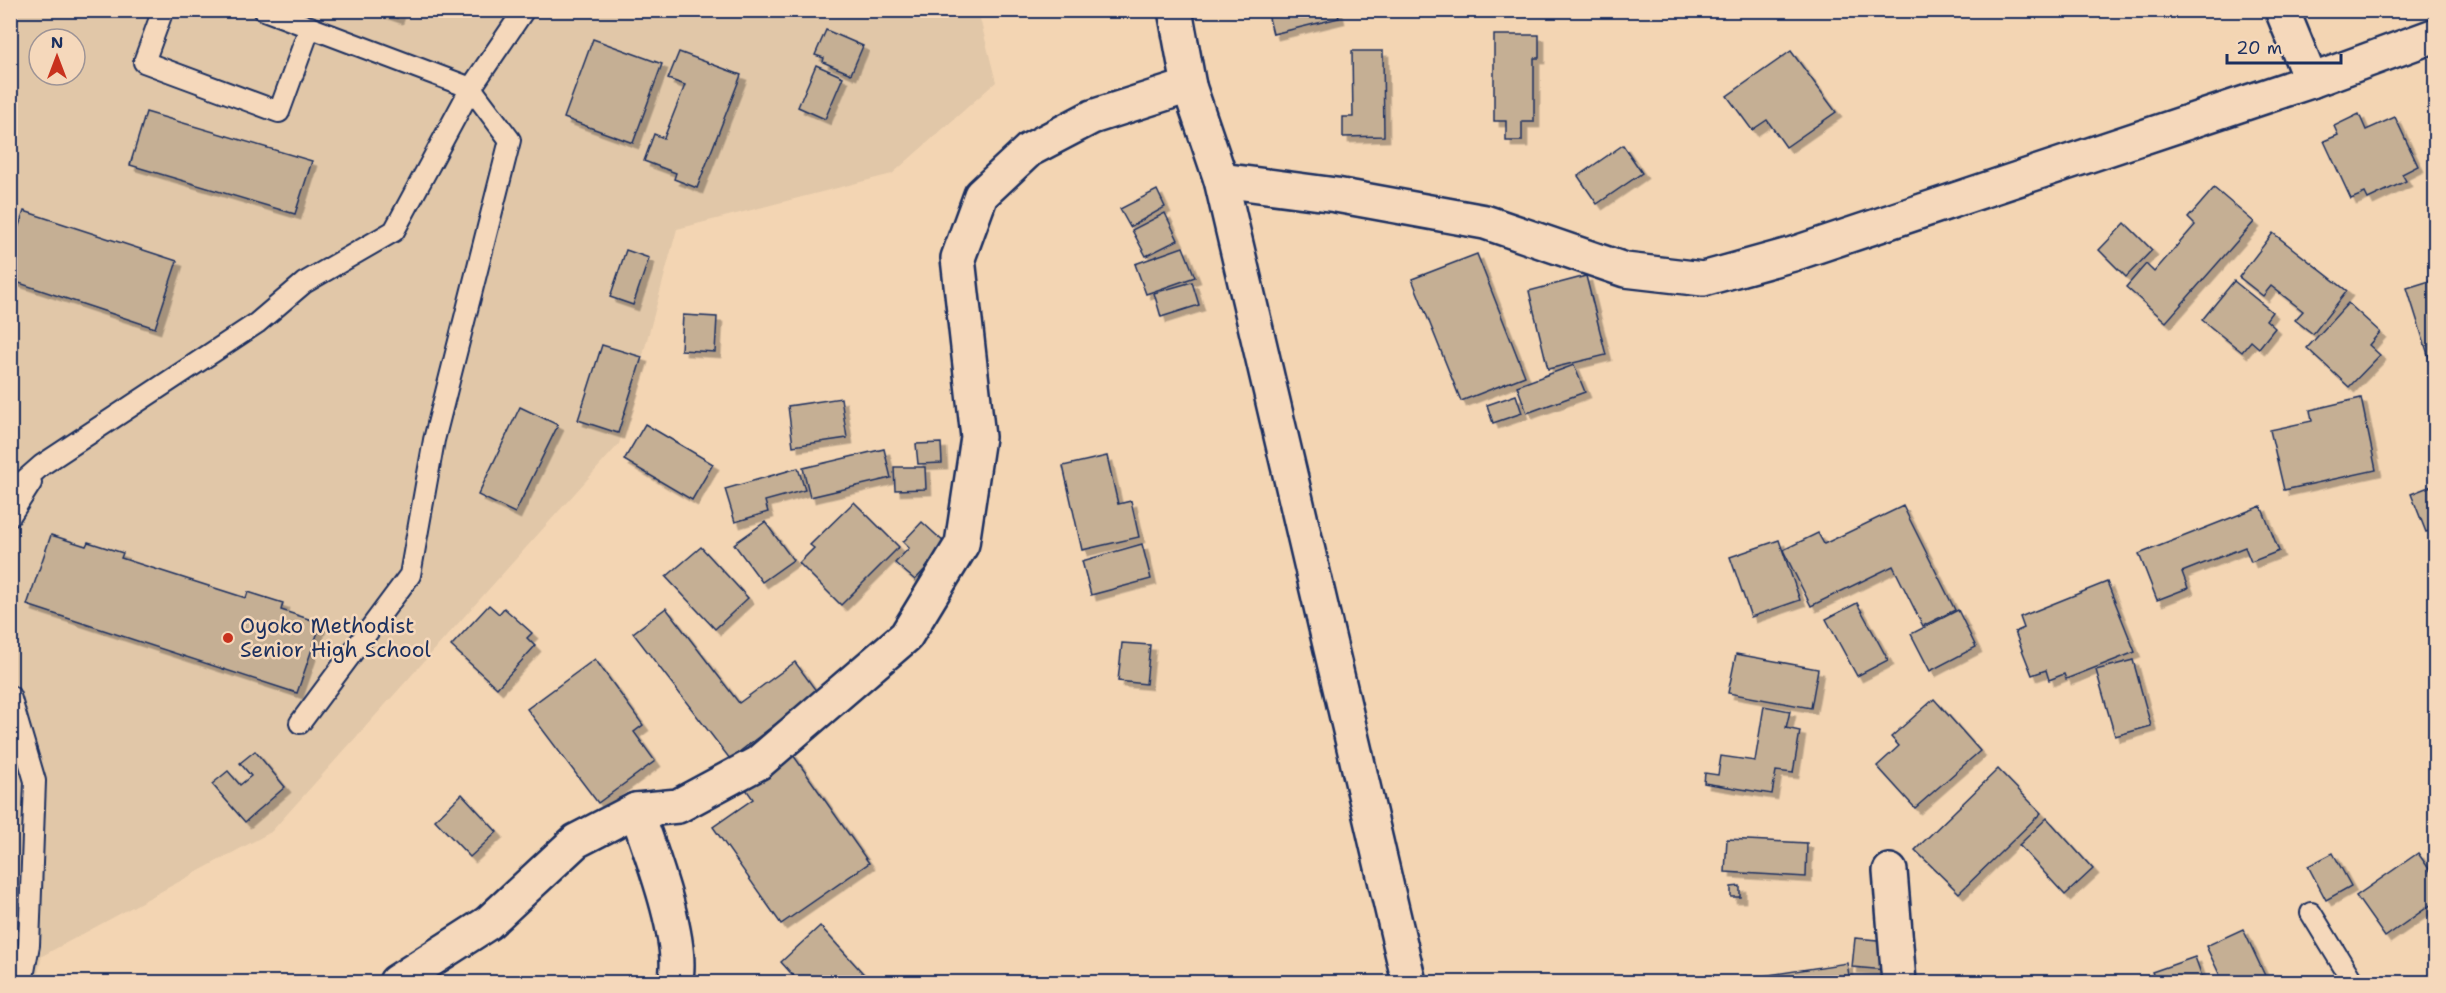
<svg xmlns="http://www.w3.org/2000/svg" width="2446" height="993" viewBox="0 0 2446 993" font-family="'Shantell Sans',sans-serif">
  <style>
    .built { fill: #e1c7a8; fill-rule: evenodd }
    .building { fill: #c5af94; stroke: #1b2f5e; stroke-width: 1.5; filter: url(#shadow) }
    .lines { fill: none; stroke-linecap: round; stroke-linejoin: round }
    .lane-casing { stroke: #1b2f5e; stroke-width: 24 }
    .street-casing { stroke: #1b2f5e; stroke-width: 38 }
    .highway-casing { stroke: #1b2f5e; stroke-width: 38 }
    .lane { stroke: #f5d8bb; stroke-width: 20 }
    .street { stroke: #f5d8bb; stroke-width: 33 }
    .highway { stroke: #f5d8bb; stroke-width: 33 }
    .poi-dot { fill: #c8321e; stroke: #f5d8bb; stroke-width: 2 }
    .labels { text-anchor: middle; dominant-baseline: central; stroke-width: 5; stroke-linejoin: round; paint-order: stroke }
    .poi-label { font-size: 21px; fill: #1b2f5e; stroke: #f5d8bb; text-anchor: start }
  </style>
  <defs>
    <filter id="shadow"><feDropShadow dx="5.5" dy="5.5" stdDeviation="0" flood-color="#0004"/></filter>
  </defs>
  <rect width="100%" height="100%" fill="#f3d5b3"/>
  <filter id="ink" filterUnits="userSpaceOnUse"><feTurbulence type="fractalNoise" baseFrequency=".0167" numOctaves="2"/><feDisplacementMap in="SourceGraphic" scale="12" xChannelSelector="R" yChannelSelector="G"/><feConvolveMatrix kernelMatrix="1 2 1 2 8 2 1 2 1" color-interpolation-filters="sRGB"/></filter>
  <g filter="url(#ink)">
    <path class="built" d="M10,11H978L996,82L892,174L677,229L619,444L271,832L42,956L36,982H11ZM39,39H75V75H39Z"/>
    <g class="building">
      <path d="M374,10H400L397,18Z"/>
      <path d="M1267,10H1337L1339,18L1273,34Z"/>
      <path d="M826,30L863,46L851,74L823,62L824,58L815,55Z"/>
      <path d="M1494,35H1539V58H1534V122H1522V141H1506V121H1494Z"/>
      <path d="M593,39L662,64L633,143L564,118Z"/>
      <path d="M1352,51H1383L1384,136L1343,137V117H1353Z"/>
      <path d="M1791,51L1836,112L1786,147L1767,120L1752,130L1727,96Z"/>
      <path d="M679,52L741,75L697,188L674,179L676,173L644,161L654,134L664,138L685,85L668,79Z"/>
      <path d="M816,65L843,77L825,119L798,107Z"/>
      <path d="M146,112L312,161L295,214L130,165Z"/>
      <path d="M2359,114L2366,130L2395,117L2418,166L2402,174L2406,181L2368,199L2365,193L2351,199L2324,141L2338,135L2334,126Z"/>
      <path d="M1623,145L1642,173L1597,204L1578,176Z"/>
      <path d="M2214,188L2254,222L2166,322L2126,287L2146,264L2154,272L2195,225L2188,218Z"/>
      <path d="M1157,190L1165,207L1130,227L1120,209Z"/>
      <path d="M24,211L177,261L155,328L10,280V252Z"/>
      <path d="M1165,213L1178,240L1146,256L1132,230Z"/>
      <path d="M2125,223L2152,250L2126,277L2099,250Z"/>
      <path d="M2273,233L2347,291L2313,334L2295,320L2303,311L2271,286L2263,296L2239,277Z"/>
      <path d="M1183,247L1195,277L1146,294L1135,264Z"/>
      <path d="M626,250L649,258L633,305L610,297Z"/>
      <path d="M1477,254L1525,376L1461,401L1412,279Z"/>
      <path d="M1586,276L1606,355L1548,369L1529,291Z"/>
      <path d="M2436,279V380L2407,288Z"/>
      <path d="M2234,281L2272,312L2266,320L2275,328L2259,348L2251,341L2242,352L2202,320Z"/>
      <path d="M1192,282L1199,305L1161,317L1154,293Z"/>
      <path d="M2348,303L2380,332L2369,345L2380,355L2349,387L2307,348Z"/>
      <path d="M683,315L717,317L715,352L681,350Z"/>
      <path d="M602,345L642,357L618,433L578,420Z"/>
      <path d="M1574,365L1585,392L1527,413L1517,386Z"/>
      <path d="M1516,395L1522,413L1493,423L1487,405Z"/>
      <path d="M841,398L847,438L793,446L788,406Z"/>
      <path d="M2361,398L2376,470L2284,490L2270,430L2312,421L2310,410Z"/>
      <path d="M520,407L558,425L515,513L478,495Z"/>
      <path d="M645,424L713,464L692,500L624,460Z"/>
      <path d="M941,443L942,463L918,464L916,444Z"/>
      <path d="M884,449L891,478L810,497L803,468Z"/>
      <path d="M1107,456L1118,504L1131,501L1139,537L1082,550L1063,466Z"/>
      <path d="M894,467H925L926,489L895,490Z"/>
      <path d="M798,468L805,490L765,501L768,512L735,522L725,489Z"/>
      <path d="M2436,484V529L2426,532L2411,494Z"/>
      <path d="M854,502L899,547L841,605L799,563L814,548L810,545Z"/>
      <path d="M1903,506L1955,610L1923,626L1893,566L1811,606L1783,550L1818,533L1824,544Z"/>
      <path d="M2261,506L2279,551L2251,562L2245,547L2182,572L2188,588L2157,600L2139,554Z"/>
      <path d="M765,522L793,560L762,582L734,544Z"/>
      <path d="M922,522L947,545L915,580L895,563L909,548L903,542Z"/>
      <path d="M51,535L86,546L88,542L123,553L121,558L246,598L248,592L283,603L281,610L321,623L297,693L27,605Z"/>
      <path d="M1779,540L1800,600L1751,617L1730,557Z"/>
      <path d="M1142,544L1151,579L1091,595L1082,561Z"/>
      <path d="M701,547L748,598L715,629L666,577Z"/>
      <path d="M2107,582L2135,652L2066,679L2064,674L2049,680L2046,670L2032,675L2015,632L2024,628L2020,617Z"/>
      <path d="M1857,603L1888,660L1857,676L1826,619Z"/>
      <path d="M489,605L499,614L504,608L532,633L527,638L535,646L497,688L451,646Z"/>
      <path d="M666,608L739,703L795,662L817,692L730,759L633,633Z"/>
      <path d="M1958,610L1976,647L1930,671L1911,634Z"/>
      <path d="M1122,643L1150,645L1146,684L1118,681Z"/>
      <path d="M1736,654L1818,669L1811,708L1728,693Z"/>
      <path d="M595,659L643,725L634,732L655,761L598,803L527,709Z"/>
      <path d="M2133,660L2151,726L2115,736L2096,670Z"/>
      <path d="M1934,699L1980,751L1915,808L1877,766L1899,746L1891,737Z"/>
      <path d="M1764,706L1790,711L1786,728L1800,731L1793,773L1776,771L1772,794L1704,783L1705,773L1718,775L1721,756L1755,761Z"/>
      <path d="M255,751L285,787L245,822L212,784L228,771L240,785L251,776L240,763Z"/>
      <path d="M791,752L869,863L781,924L713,827L753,799L743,785Z"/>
      <path d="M1998,769L2041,813L1959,893L1915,850Z"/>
      <path d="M462,794L497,832L470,857L435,820Z"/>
      <path d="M2047,818L2093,869L2065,895L2019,845Z"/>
      <path d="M1727,839L1807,843L1806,877L1725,872Z"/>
      <path d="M2333,853L2351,886L2326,900L2308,866Z"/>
      <path d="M2418,853L2436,879V901L2385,937L2356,896Z"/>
      <path d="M1740,886V897H1731V887Z"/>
      <path d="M820,926L871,982H799L781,962Z"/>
      <path d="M2243,929L2268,982H2223L2206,946Z"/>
      <path d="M1855,938L1889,941L1886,970L1852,967Z"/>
      <path d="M2195,957L2204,982H2156L2152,972Z"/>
      <path d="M1847,963L1850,982H1743V979Z"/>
    </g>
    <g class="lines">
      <g class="lane-casing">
        <g id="lane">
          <path d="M163,10L144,62L279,112L310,27"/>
          <path d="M264,10L471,88L510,140L434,440L410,575L300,723"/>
          <path d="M10,493L42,465L257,323L304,283L394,231L471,88L524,10"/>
          <path d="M10,516L31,483"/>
          <path d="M10,696L35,781L29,945L22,982"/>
          <path d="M2311,913L2353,982"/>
        </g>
      </g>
      <g class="street-casing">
        <g id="street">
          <path d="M2282,10L2311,81"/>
          <path d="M1221,180L1336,195L1485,222L1625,270L1703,279L1793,254L2311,81L2436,35"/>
          <path d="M636,810C650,850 686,943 675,982"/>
          <path d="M1890,871L1899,982"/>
          <path d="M396,982L488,923L576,841L636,810L678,806L758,763L906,636L962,544L978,437L958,258L981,195L1029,150L1092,117L1189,86"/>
        </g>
      </g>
      <g class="highway-casing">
        <path id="highway" d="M1175,10L1189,86L1221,180L1409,982"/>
      </g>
      <use href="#lane" class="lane"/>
      <use href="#street" class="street"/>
      <use href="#highway" class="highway"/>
    </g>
  </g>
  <circle class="poi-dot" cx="228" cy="638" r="6"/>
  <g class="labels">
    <g class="poi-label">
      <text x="240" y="626">Oyoko Methodist<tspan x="240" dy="24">Senior High School</tspan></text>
    </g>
  </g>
  <rect width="2446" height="993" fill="none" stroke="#f5d8bb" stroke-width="36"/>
  <rect x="18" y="18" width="2410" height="957" fill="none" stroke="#1b2f5e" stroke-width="2" filter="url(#ink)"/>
  <g transform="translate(57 57)"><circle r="28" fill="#f5d8bb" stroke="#9e9496" stroke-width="1.5"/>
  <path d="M0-4.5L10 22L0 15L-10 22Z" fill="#c8321e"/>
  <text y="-9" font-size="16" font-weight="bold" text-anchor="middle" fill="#1b2f5e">N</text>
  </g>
  <path d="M2227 54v9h114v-9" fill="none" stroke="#1b2f5e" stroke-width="3"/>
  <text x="2236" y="54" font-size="18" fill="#1b2f5e" stroke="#f5d8bb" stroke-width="4.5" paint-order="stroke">20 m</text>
</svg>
